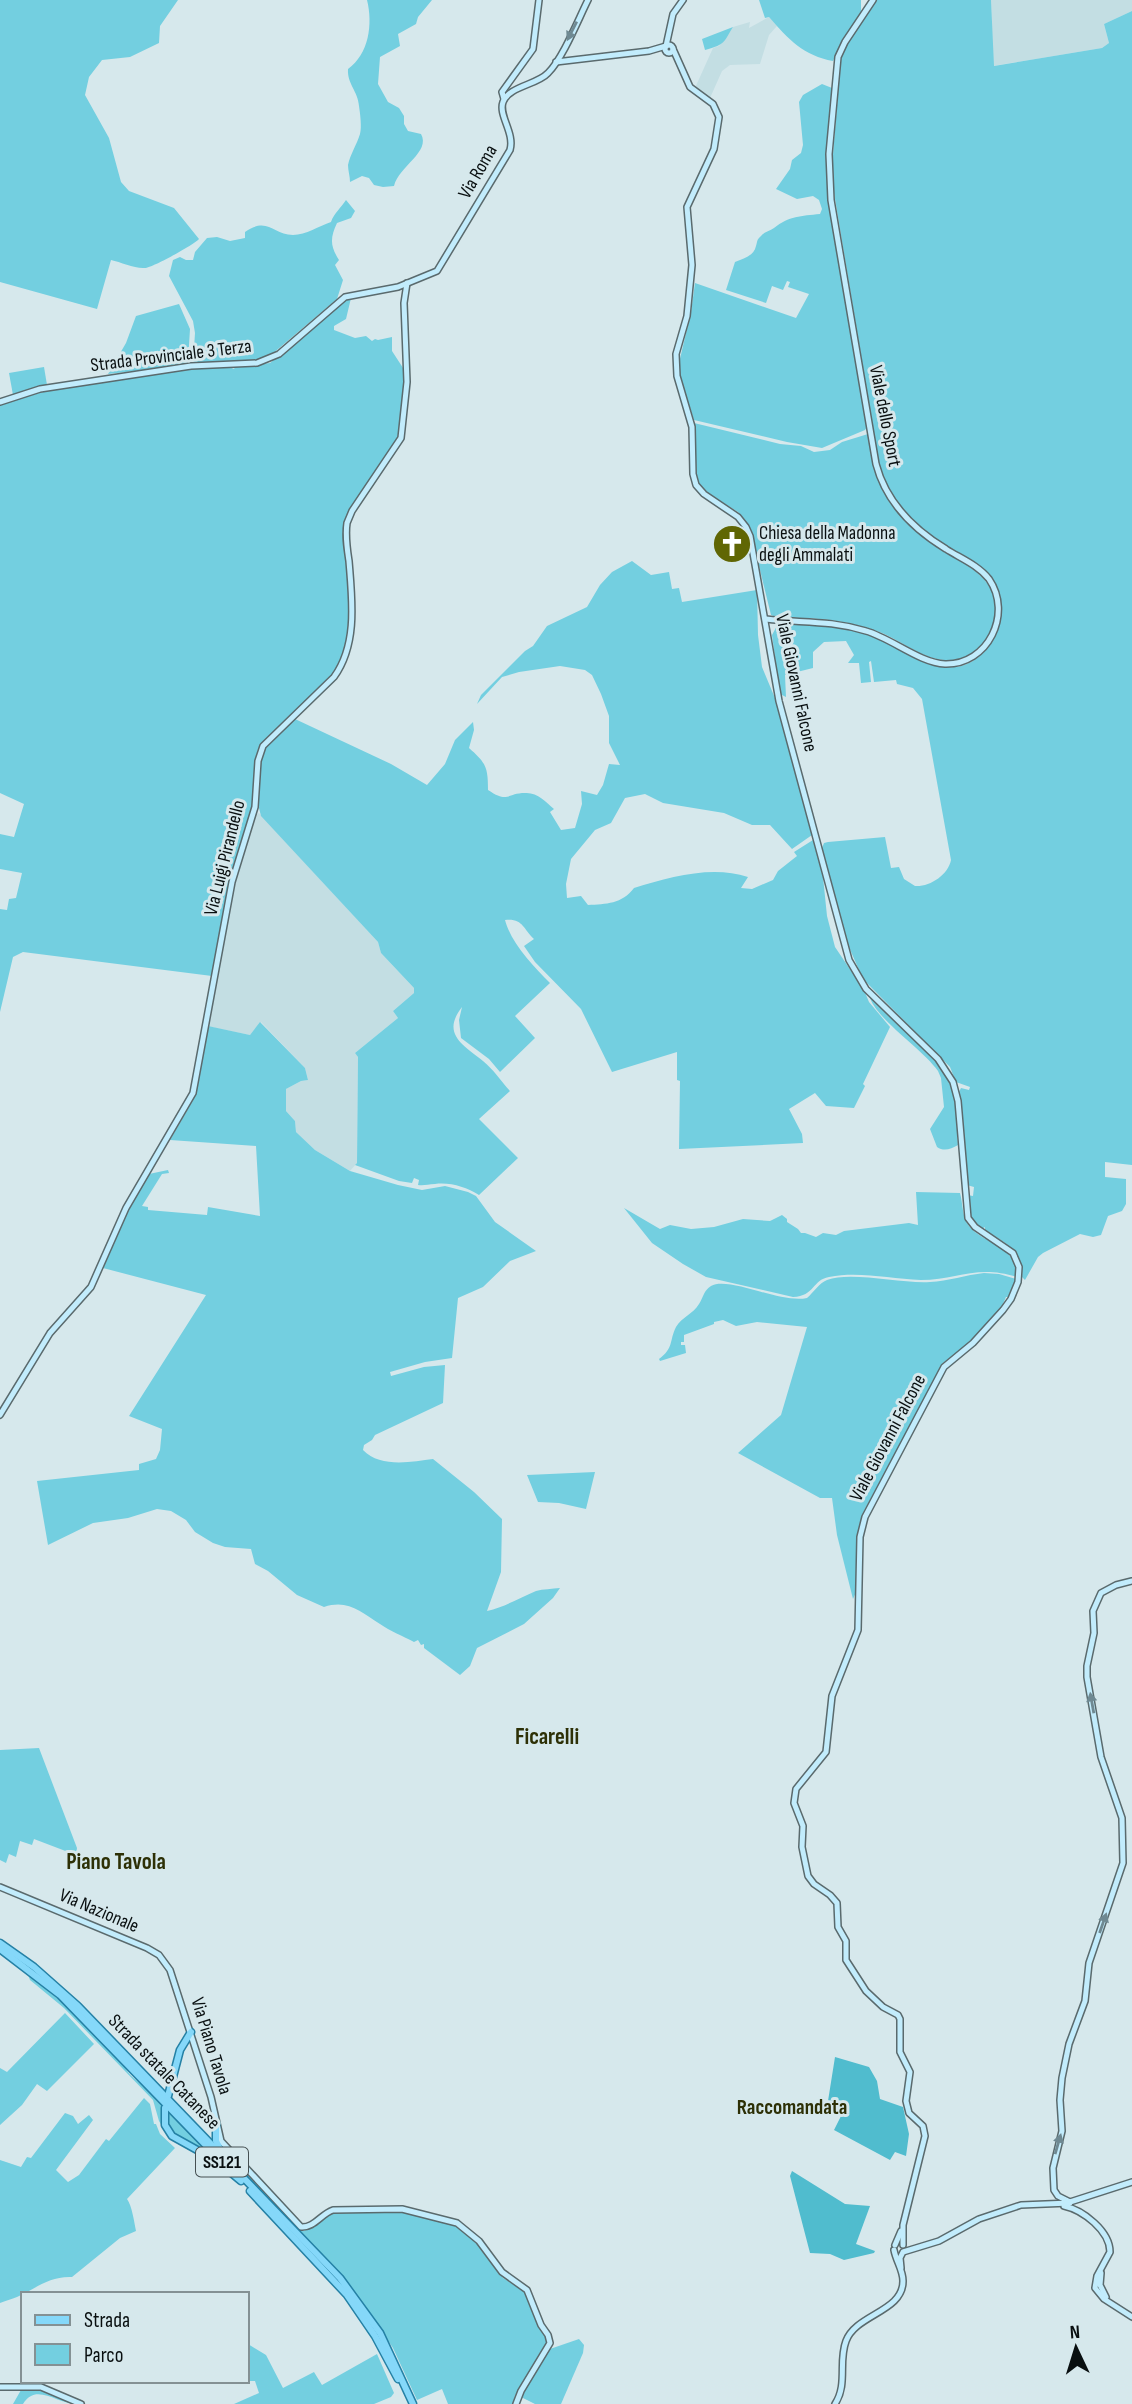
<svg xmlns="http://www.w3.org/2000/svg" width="1132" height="2404" viewBox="0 0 1132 2404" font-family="'Sofia Sans Condensed',sans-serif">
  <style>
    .built { fill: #c3dee3 }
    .green { fill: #73cfe0 }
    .forest { fill: #50bcce }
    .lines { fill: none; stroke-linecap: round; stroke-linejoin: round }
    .secondary-casing { stroke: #5a6a6d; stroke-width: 8 }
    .primary-casing { stroke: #2581a5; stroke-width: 9 }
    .secondary { stroke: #c2ecfc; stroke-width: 5 }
    .primary { stroke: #85d8f9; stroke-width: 6 }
    .oneway { fill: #6f8992 }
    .labels { text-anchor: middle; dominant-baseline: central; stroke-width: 6; stroke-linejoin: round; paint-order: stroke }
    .shield { fill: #d6e8ec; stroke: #465052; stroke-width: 2 }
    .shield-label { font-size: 18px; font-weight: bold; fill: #090f10 }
    .street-label { font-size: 19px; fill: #090f10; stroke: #d6e8ec }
    .poi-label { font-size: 19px; fill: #090f10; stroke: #d6e8ec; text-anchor: start }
    .neighbourhood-label { font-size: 21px; font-weight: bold; fill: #2d3006; stroke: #d6e8ec }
    .quarter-label { font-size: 23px; font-weight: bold; fill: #2d3006; stroke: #d6e8ec }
  </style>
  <rect width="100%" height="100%" fill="#d6e8ec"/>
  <g class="built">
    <path d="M991,0H1132V11L1104,24L1109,43L1102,48L993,66Z"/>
    <path d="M769,17L777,26L769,35L760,64L730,65L722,71L710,98L695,88L713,48L719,46L733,27L750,22L749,28Z"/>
    <path d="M259,813L378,942L381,953L414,988V993L393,1011L398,1018L355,1053L358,1057L357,1163L350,1171L315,1150L296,1132L295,1121L286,1111V1089L301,1081L308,1080L305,1068L261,1022L250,1035L206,1026L232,882L253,816Z"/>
  </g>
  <g class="green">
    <path d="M0,0H178L160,26L159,43L130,57L102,60L89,77L85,95L109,138L121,182L129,191L174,208L199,239C195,244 152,268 145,268C135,269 121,262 111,260L97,309L0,282Z"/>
    <path d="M367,0H432L418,17L416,24L398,34L400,46L380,57L378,84L388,102L399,108L404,116V124L408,131L421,134C431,152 399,166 394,186L383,187L374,185L369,178L362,176L350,182C350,176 348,171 348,165C350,155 357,144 360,134C362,127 360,113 359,106C358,91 347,84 348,69C369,54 373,24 367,0Z"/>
    <path d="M759,0H861V12L840,46L833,61C804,56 788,39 769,17L765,18Z"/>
    <path d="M877,0H991L994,66L1102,48L1109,43L1104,24L1132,11V1165L1105,1162V1177L1126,1179V1204L1122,1211L1108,1216L1101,1235L1093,1237L1080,1234L1043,1253L1038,1257L1025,1280L1022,1277C1024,1251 1005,1243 985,1230V1227L982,1229C969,1220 969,1210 967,1195L973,1196L974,1187L967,1185L959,1092L961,1088L969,1090L970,1087L956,1082L950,1067L863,979L848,945L822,848L824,843L828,842L885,837L891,868L899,867L904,879L915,886C930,887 948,875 951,860L922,699L913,688L897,684L896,680L874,682L871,661L869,662L871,682L861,683L859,663H848L854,655L846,641L824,642L813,652V668L785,675L786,697L780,694L772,635L778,624C803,620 832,624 857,631C870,635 884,640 897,646C926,661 954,682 984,652C996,640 1001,626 1001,609C1002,568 963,558 939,541C927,533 913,521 903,510C890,497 884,481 879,463L833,187V154L841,57L848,42Z"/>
    <path d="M733,27C723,43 726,44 705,50L702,39Z"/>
    <path d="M822,84L832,88L827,187L867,427L865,430L822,448L787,442L694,420L680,377L679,363L691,312L695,283L796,318L809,294L788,287L790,282L787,281L783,290L772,286L766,303L726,290L735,262C744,258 754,256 756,246C758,240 756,241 761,236C764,232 770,231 774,228C789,216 801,216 820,214L822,209L819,200L813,196L797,199L776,189L790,169L792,160L801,153L803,145L799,102L803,95Z"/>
    <path d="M346,200L355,211L351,218L337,223C330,238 330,246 339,260L335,265L343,280L337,299L271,355L255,360L193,364L195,333L193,321L169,276L173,260L180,257L186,260H193L195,252L207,238L217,237L230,241L245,238V232C268,216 273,235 293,235C306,235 319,226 331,222C334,213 341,208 346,200Z"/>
    <path d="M351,298L346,319L334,326V330L355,338L366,336L372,341L375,339L378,340L392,337V351L405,371L400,433L397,442L351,509L344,523L349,587V630L343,657L332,676L258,749L255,761L253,803L229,882L212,976L23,952L13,957L0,1012V909L7,910L9,899L16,898L22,873L0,869V834L14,837L24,804L0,793V405C69,381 156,370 229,367L234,369L235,367L270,363L346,299Z"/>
    <path d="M179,304L190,329L188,362L180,366L108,374L126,343L136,316Z"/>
    <path d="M44,367L47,385L13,395L9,373Z"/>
    <path d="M694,423L780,444L801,446L814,452L830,450L842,442L868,434C876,463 877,488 897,512C908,525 924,538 938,547C965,564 1004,581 995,620C992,631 988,640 979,648C970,656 959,661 945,660C923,659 903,642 882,633C848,620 814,617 778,618L771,615L749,525L738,512L706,492L697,481Z"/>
    <path d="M632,561L651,575L669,572L672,589L679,588L682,602L757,590L758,635L762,667L777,703L812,835L792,849L770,825H752L724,813L663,803L645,794L625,798L611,823L595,830L571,859L566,884L567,898L581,896L588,905C606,904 622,904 634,888C670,877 712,865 748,877L741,888L752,889L773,880L778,871L797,856L794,852L813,840L823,877L827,916L835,947L864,990L869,1002L890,1027L863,1084L865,1086L854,1108L826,1106L815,1093L789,1109L802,1134L803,1143L679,1149L680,1081L677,1080V1052L612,1072L581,1009L535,962L524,946L534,939C523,929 523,918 505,920C511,943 533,966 550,983L515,1016L535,1038L500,1072L489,1059L461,1038L459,1020L462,1007C441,1034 463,1045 483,1061C493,1069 501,1081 510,1091L479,1119L518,1158L479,1195C466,1187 450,1182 435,1184C428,1184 424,1186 418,1185L419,1180L414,1178L412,1183L399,1181L355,1165L357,1163L358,1057L355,1053L398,1018L393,1011L414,993V988L381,953L378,942L261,816L258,804L261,757L265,747L295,719L391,764L427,785L445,764L455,740L473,722L474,730L469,748C486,763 488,767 488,790C509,804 506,793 525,793C537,792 546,802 554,809L550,812L561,830L575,828L582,804L581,791L597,795L603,785L609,764L620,765L609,743V716L601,694L592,675L585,670L560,666L519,672L502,677L477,704L481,695L525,651L533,646L547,626L587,607L600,585L612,572Z"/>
    <path d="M869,995C891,1017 940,1057 951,1085C958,1103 956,1126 958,1145C951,1149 944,1152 937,1147L930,1129L944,1107L941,1078L938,1071C922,1048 875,1019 869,995Z"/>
    <path d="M260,1022L305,1068L308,1080L301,1081L286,1089V1111L295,1121L296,1132L315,1150L350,1171L398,1185L422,1190L445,1186L468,1192L476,1196L495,1222L536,1251L510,1261L483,1287L458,1298L452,1358L425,1362L390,1372L391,1376L424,1367L445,1365L443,1403L375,1435L372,1440L364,1445L363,1450C380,1468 411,1462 433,1459L474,1492L502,1519L501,1572L487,1611C505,1607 519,1598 536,1591C543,1589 552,1589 560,1588L553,1598L524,1624L477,1648L470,1666L460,1675L424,1648V1644L421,1645L418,1640L414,1642C403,1636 390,1631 380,1624C361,1612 348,1599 324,1607L297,1595L268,1571L255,1564L251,1549L225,1547L213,1543L195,1532L186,1520L171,1511L157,1509L128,1518L93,1523L48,1545L37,1481L139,1470V1464L156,1459L160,1450L162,1429L129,1416L206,1295L103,1268L130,1205L149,1174L168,1170L169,1173L162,1174L142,1206L148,1207V1210L207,1215L208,1207L260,1216L256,1146L170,1140L193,1100L208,1026L250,1035Z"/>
    <path d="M916,1192L960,1193C963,1204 962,1217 969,1226C987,1247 1015,1242 1017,1277C977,1264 957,1280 921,1280C890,1279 859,1271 829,1277C812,1280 815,1296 793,1297L706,1277L683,1264L652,1243L624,1208L660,1229L670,1225L691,1229L714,1227L743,1219L770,1221L782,1215L787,1219V1222L798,1229L801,1233H805L816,1237L823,1233L836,1235L844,1231L909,1223L918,1225Z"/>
    <path d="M984,1273L999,1274L1016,1279L1009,1297H1006L1002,1306L970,1342L943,1363L864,1511L858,1537L857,1590L853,1599L837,1535L832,1498H820L738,1453L781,1415L807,1327L757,1322L736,1326L723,1320L714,1322V1324L684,1335V1342H681V1345H685L686,1353L660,1361L659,1359C674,1348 669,1341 676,1327C682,1317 693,1314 699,1304C703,1298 704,1290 711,1286C729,1276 781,1304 807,1298C814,1292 819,1283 827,1280C851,1271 902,1284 930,1282C948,1281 966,1275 984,1273Z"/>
    <path d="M595,1472L586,1509L559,1503L538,1502L527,1475Z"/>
    <path d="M39,1748L77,1848L76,1855L34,1839L32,1845L20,1841L16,1857L9,1854L6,1863L0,1860V1750Z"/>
    <path d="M27,1972L66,2006L124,2065C129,2077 138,2081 148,2089C154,2095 159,2101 164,2107L163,2125L187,2147L169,2138L159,2121L153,2100L64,2008L30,1980Z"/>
    <path d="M65,2013L94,2044L47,2091L37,2084L22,2105L0,2125V2068L7,2072Z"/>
    <path d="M144,2098L150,2104L154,2124H156L160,2134L175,2148L127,2199C132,2206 134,2221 136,2231L120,2238L72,2277C49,2276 37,2288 17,2297C12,2299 5,2301 0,2303V2160L21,2167L27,2157L31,2158L65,2113L73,2116L78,2124L89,2115L93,2120L56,2170L68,2182L79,2175L106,2139L109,2141Z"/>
    <path d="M167,2110L214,2158L174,2136L169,2129Z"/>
    <path d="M217,2141L304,2231L334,2212L402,2211L458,2225L490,2257L503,2278L525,2291L546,2333L548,2343L518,2394L515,2395L514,2404H448L442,2389L417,2400L393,2348L357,2295L246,2176Z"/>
    <path d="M579,2339L584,2345L583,2353L561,2404H535L521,2397L550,2349Z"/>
    <path d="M248,2344L266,2355L283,2388L314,2372L322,2385L377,2354L394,2393L391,2397L374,2404H234L259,2393L255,2381H247Z"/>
    <path d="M34,2389L44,2390L77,2404C57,2404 36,2382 23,2404H13L21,2390Z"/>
  </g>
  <g class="forest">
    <path d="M835,2057L869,2067L877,2081L880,2099L903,2107L909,2134L906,2156L895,2152L890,2160L834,2130L841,2116L828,2101Z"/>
    <path d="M792,2171L845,2204L870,2206L856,2244L875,2251L874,2253L844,2260L830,2254L810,2253L790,2176Z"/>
  </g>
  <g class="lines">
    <g class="secondary-casing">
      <g id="secondary">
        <circle cx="669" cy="49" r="4"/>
        <path d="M666,46L673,14L683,0"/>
        <path d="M673,49L690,87L713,104L719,117L714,149L687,207L692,265L687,316L676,354L677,376L692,427L693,474L696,485L704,494L738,517L746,527L750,536L779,701L849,960L866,989L938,1059L953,1082L958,1101L968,1218L975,1227L1013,1253L1019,1267L1018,1282L1011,1299L1003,1310L973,1343L944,1367L865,1517L860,1537L858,1630L832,1696L826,1752L796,1789L794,1803L803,1826L802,1847L808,1876L814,1884L830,1895L837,1903L838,1927L846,1941V1960L866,1991L883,2007L898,2015L900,2019V2052L910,2072L906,2101L909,2113L923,2126L925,2136L903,2225V2245"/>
        <path d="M556,62L649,51L666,46"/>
        <path d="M504,99L502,92L533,49L539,0"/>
        <path d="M0,402L40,389L191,366L257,363L279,354L345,297L398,287L437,271L510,150C515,133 498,115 503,102C509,86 537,85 548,73C563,58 578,20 588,0"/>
        <path d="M766,619C802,623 830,620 866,631C891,638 920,663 945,664C988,665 1013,614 989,579C978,565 960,558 946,549C913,529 886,502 876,464L831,200L829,154L838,57L845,42L873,0"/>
        <path d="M0,1415L50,1333L91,1287L126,1208L193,1093L232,882L255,807L258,761L263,746L334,677C358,644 352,599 349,561C347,548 345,536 347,523L352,511L401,438L407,382L404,303L407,283"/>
        <path d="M0,1887L147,1948L159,1955L170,1970L211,2097L221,2141L301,2227C314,2228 321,2214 333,2210L402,2209L457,2223L479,2241L502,2272L527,2290L541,2325L548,2335L550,2343L521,2391L516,2404"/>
        <path d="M1070,2202L1058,2196L1054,2190L1053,2168L1062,2131L1060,2100L1062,2078L1069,2044L1085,2001L1089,1963L1123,1863L1122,1818L1101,1757L1087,1677V1666L1094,1633L1093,1611L1101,1593L1116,1585L1132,1581"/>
        <path d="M1070,2202L1132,2182"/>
        <path d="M1064,2206C1083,2210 1110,2231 1110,2252L1097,2276L1095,2288L1104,2299L1132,2317"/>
        <path d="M895,2245L901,2231"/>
        <path d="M901,2268L900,2258L903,2252L939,2241L979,2219L1021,2205L1070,2203"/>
        <path d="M1101,2273L1100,2285L1106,2297"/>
        <path d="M0,2387H41L81,2404"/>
        <path d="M835,2404C848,2384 838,2362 846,2341C856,2314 903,2312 903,2281C903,2270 896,2261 894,2250"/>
      </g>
    </g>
    <g class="primary-casing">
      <g id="primary">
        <path d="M0,1943L34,1967L78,2006L340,2278L380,2333L413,2404"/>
        <path d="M0,1949L60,1995L228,2168"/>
        <path d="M168,2096L180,2050L191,2032"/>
        <path d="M165,2108V2125L172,2136L217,2161L241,2181"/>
        <path d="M216,2123V2141L220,2149"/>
        <path d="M250,2191L347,2295L375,2336L398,2379"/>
      </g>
    </g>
    <use href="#secondary" class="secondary"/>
    <use href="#primary" class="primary"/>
  </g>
  <defs><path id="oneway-solid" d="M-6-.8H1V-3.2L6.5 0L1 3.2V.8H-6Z" transform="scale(1.75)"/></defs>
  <g class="oneway">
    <use href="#oneway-solid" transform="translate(572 31) rotate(117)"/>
    <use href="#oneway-solid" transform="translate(1092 1703) rotate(-100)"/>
    <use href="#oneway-solid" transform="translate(1103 1923) rotate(-71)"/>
    <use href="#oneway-solid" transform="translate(1058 2144) rotate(-74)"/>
  </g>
  <defs>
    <g id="church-disc" transform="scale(2.0125)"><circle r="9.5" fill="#606604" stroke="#d6e8ec"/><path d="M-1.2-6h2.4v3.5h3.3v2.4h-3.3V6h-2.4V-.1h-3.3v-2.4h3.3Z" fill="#fff"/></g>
  </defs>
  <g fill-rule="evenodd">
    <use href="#church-disc" x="732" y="544"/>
  </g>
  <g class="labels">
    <rect class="shield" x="196" y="2147.5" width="52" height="29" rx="5"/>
    <g class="shield-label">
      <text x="222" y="2162">SS121</text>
    </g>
    <g class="street-label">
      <text transform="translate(478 172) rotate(-60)">Via Roma</text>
      <text transform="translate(171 356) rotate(-7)">Strada Provinciale 3 Terza</text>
      <text transform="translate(885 416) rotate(79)">Viale dello Sport</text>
      <text transform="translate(796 683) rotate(78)">Viale Giovanni Falcone</text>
      <text transform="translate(225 858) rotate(-76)">Via Luigi Pirandello</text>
      <text transform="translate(888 1438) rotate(-62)">Viale Giovanni Falcone</text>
      <text transform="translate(99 1911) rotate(23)">Via Nazionale</text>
      <text transform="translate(211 2046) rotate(73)">Via Piano Tavola</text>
      <text transform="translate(164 2072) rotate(46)">Strada statale Catanese</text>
    </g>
    <g class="poi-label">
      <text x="759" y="533">Chiesa della Madonna<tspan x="759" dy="22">degli Ammalati</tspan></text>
    </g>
    <g class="neighbourhood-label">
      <text x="792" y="2107">Raccomandata</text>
    </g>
    <g class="quarter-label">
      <text x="547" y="1737">Ficarelli</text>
      <text x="116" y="1862">Piano Tavola</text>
    </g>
  </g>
  <rect x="21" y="2292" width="228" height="91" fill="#d6e8ec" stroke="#849194" stroke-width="2"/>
  <rect x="35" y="2315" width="35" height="10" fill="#85d8f9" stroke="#849194" stroke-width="2"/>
  <text x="84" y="2327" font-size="21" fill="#090f10">Strada</text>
  <rect x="35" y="2344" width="35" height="21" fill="#73cfe0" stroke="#849194" stroke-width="2"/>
  <text x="84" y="2362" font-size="21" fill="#090f10">Parco</text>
  <g transform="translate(1076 2348) rotate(356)" stroke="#d6e8ec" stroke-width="5" paint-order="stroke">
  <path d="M0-5L12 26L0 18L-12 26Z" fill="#090f10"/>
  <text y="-10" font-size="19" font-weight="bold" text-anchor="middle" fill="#090f10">N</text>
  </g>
</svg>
